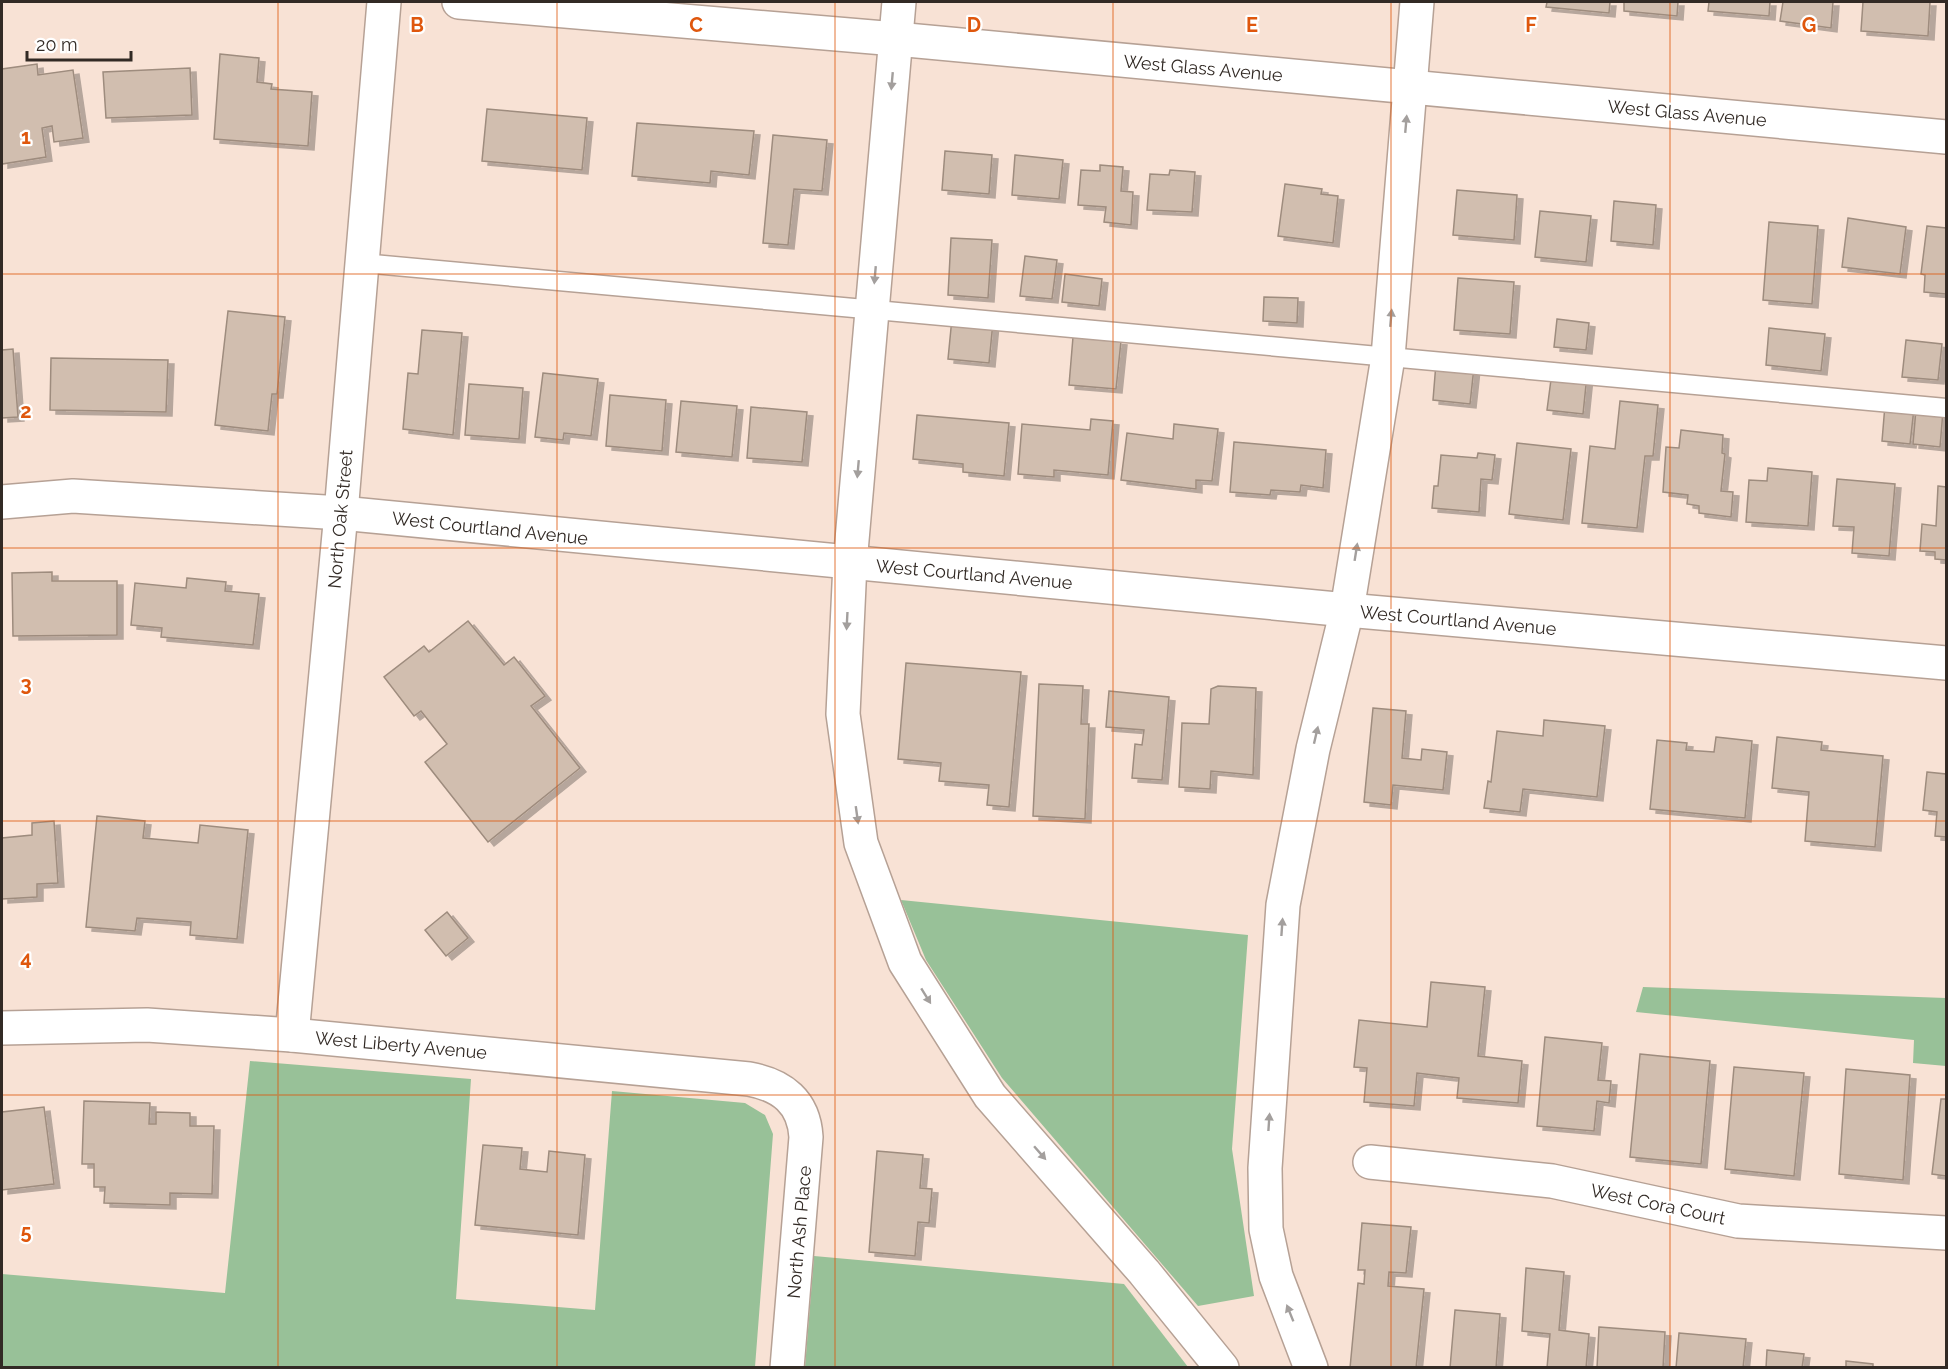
<svg xmlns="http://www.w3.org/2000/svg" width="1948" height="1369" viewBox="0 0 1948 1369" font-family="Raleway,sans-serif">
  <style>
    .green { fill: #98c198 }
    .building { fill: #d1beaf; stroke: #9e8c7e; stroke-width: 1.5; filter: url(#shadow) }
    .lines { fill: none; stroke-linecap: round; stroke-linejoin: round }
    .lane-casing { stroke: #b6a195; stroke-width: 21 }
    .street-casing { stroke: #b6a195; stroke-width: 36 }
    .primary-casing { stroke: #b6a195; stroke-width: 36 }
    .lane { stroke: #fff; stroke-width: 18 }
    .street { stroke: #fff; stroke-width: 33 }
    .primary { stroke: #fff; stroke-width: 33 }
    .oneway { fill: #a39f9d }
    .grid { fill: none; stroke: #df570d; stroke-width: 1.5; stroke-opacity: 0.55 }
    .labels { text-anchor: middle; dominant-baseline: central; stroke-width: 4.5; stroke-linejoin: round; paint-order: stroke }
    .street-label { font-size: 18px; fill: #322a25; stroke: #fff }
    .grid-label { font-size: 20px; text-anchor: middle; font-weight: bold; fill: #df570d; stroke: #fff; stroke-width: 4.5; stroke-linejoin: round; paint-order: stroke }
  </style>
  <defs>
    <filter id="shadow"><feDropShadow dx="6" dy="4" stdDeviation="0" flood-color="#0004"/></filter>
  </defs>
  <rect width="100%" height="100%" fill="#f8e2d5"/>
  <g class="green">
    <path d="M901,900L1248,935L1232,1149L1254,1296L1198,1306L1002,1078L926,960Z"/>
    <path d="M1643,987L1946,998V1066L1913,1063L1914,1040L1636,1012Z"/>
    <path d="M250,1061L471,1079L456,1299L595,1310L612,1091L745,1103L765,1115L773,1134L755,1367H2V1274L225,1293Z"/>
    <path d="M814,1256L1124,1284L1188,1367H805Z"/>
  </g>
  <g class="building">
    <path d="M1547,2H1610L1609,13L1546,7Z"/>
    <path d="M1624,2H1678L1677,16L1624,11Z"/>
    <path d="M1709,2H1770L1769,16L1708,11Z"/>
    <path d="M1783,2H1833L1831,28L1780,21Z"/>
    <path d="M1863,2H1930L1928,36L1861,31Z"/>
    <path d="M220,54L259,58L257,82L272,84L271,89L312,92L308,146L214,139Z"/>
    <path d="M37,64L38,75L73,70L83,138L54,142L52,126L42,128L46,157L2,164V69Z"/>
    <path d="M190,68L192,115L106,118L103,72Z"/>
    <path d="M487,109L587,118L582,170L482,161Z"/>
    <path d="M637,123L754,131L749,175L711,171L710,183L632,176Z"/>
    <path d="M773,135L827,140L822,191L794,189L788,245L763,243Z"/>
    <path d="M945,151L992,155L989,194L942,190Z"/>
    <path d="M1015,155L1063,160L1059,199L1012,195Z"/>
    <path d="M1100,165L1123,167L1121,191L1133,192L1131,225L1104,222L1106,207L1078,205L1081,170L1100,171Z"/>
    <path d="M1170,170L1195,172L1192,212L1147,210L1150,174L1169,175Z"/>
    <path d="M1285,184L1322,189L1321,194L1338,196L1333,243L1278,236Z"/>
    <path d="M1457,190L1517,195L1514,240L1453,235Z"/>
    <path d="M1614,201L1656,205L1653,245L1611,241Z"/>
    <path d="M1540,211L1591,216L1586,262L1535,257Z"/>
    <path d="M1848,218L1906,227L1900,274L1842,267Z"/>
    <path d="M1769,222L1818,226L1812,304L1763,300Z"/>
    <path d="M1927,226L1946,228V294L1924,292L1925,275L1921,274Z"/>
    <path d="M951,238L992,240L988,298L948,295Z"/>
    <path d="M1025,256L1057,260L1052,299L1020,296Z"/>
    <path d="M1065,274L1102,279L1099,306L1062,302Z"/>
    <path d="M1458,278L1514,282L1510,334L1454,330Z"/>
    <path d="M1264,297L1298,298L1297,323L1263,321Z"/>
    <path d="M228,311L285,317L277,394H272L268,431L215,425Z"/>
    <path d="M952,318L993,322L989,363L948,359Z"/>
    <path d="M1557,319L1589,323L1586,350L1554,347Z"/>
    <path d="M1769,328L1825,334L1821,371L1766,365Z"/>
    <path d="M422,330L462,333L453,435L403,429L408,373L418,374Z"/>
    <path d="M1073,337L1121,341L1116,389L1069,385Z"/>
    <path d="M1906,340L1942,344L1938,380L1902,377Z"/>
    <path d="M13,349L18,417L2,418V350Z"/>
    <path d="M51,358L168,360L166,412L50,410Z"/>
    <path d="M1436,363L1474,367L1470,404L1433,400Z"/>
    <path d="M1552,372L1587,375L1583,414L1547,410Z"/>
    <path d="M543,373L598,379L591,436L564,433L563,440L535,437Z"/>
    <path d="M469,384L523,388L519,439L465,435Z"/>
    <path d="M610,395L666,400L662,451L606,446Z"/>
    <path d="M681,401L737,406L732,457L676,452Z"/>
    <path d="M1620,401L1658,405L1653,456H1645L1637,528L1582,523L1590,446L1615,449Z"/>
    <path d="M1885,405L1914,408L1910,444L1882,441Z"/>
    <path d="M751,407L807,412L802,462L747,458Z"/>
    <path d="M1916,409L1943,411L1940,447L1913,444Z"/>
    <path d="M917,415L1009,423L1004,476L963,472V464L913,459Z"/>
    <path d="M1091,419L1113,421L1108,475L1054,470V477L1018,474L1022,424L1090,430Z"/>
    <path d="M1174,424L1218,429L1212,481L1196,480V489L1121,480L1127,433L1173,439Z"/>
    <path d="M1681,430L1723,435L1722,453L1725,454L1721,491L1733,492L1731,517L1699,513V506L1687,504L1688,495L1663,492L1666,447L1679,448Z"/>
    <path d="M1234,442L1326,450L1323,488L1301,485L1300,492L1271,490L1270,495L1230,492Z"/>
    <path d="M1517,443L1571,449L1563,520L1509,514Z"/>
    <path d="M1478,453L1495,455L1492,480L1481,479L1479,512L1432,508L1434,486H1438L1441,455L1477,458Z"/>
    <path d="M1768,468L1812,472L1808,526L1746,522L1749,480L1767,481Z"/>
    <path d="M1837,479L1895,484L1889,556L1852,553L1854,527L1833,526Z"/>
    <path d="M1938,486L1946,487V560L1935,559V552L1920,551L1922,524L1936,526Z"/>
    <path d="M52,572V581H117V635L13,636L12,573Z"/>
    <path d="M187,578L226,582L225,591L259,594L253,645L161,637L162,628L131,625L135,583L186,588Z"/>
    <path d="M468,621L504,665L514,657L545,696L531,706L580,768L488,842L425,762L447,744L421,711L414,716L384,677L424,646L429,652Z"/>
    <path d="M906,663L1021,672L1009,807L987,805L989,785L939,781L941,763L898,759Z"/>
    <path d="M1039,684L1083,686L1081,724H1089L1085,819L1033,816Z"/>
    <path d="M1218,686L1256,688L1253,775L1211,771L1210,789L1179,787L1182,723L1209,724L1211,689Z"/>
    <path d="M1109,691L1169,697L1162,780L1132,778L1135,744L1142,745L1144,730L1106,727Z"/>
    <path d="M1373,708L1406,711L1402,758L1421,760L1422,749L1447,752L1443,790L1393,785L1391,805L1364,802Z"/>
    <path d="M1544,720L1605,726L1597,797L1523,789L1520,812L1484,808L1488,781L1491,782L1497,731L1543,736Z"/>
    <path d="M1716,737L1752,741L1745,818L1650,809L1657,740L1687,743L1686,750L1714,752Z"/>
    <path d="M1777,737L1822,742L1821,750L1883,756L1875,847L1805,841L1809,792L1772,788Z"/>
    <path d="M1927,772L1946,774V837L1935,836L1937,812L1923,810Z"/>
    <path d="M97,816L145,821L143,838L198,843L200,825L248,830L237,939L190,935L191,922L137,918L135,931L86,927Z"/>
    <path d="M54,821L58,883L37,884V897L2,899V838L32,835V823Z"/>
    <path d="M447,912L468,938L446,956L425,930Z"/>
    <path d="M1431,982L1485,987L1478,1056L1522,1061L1518,1103L1457,1098L1459,1078L1417,1073L1414,1106L1364,1102L1367,1068L1354,1067L1359,1020L1427,1027Z"/>
    <path d="M1545,1037L1602,1043L1598,1080L1611,1081L1609,1103L1597,1101L1594,1131L1537,1126Z"/>
    <path d="M1640,1054L1710,1061L1701,1164L1630,1157Z"/>
    <path d="M1734,1067L1804,1073L1794,1176L1725,1169Z"/>
    <path d="M1846,1069L1910,1075L1903,1180L1839,1174Z"/>
    <path d="M1941,1099H1946V1176L1932,1174Z"/>
    <path d="M84,1101L150,1103L149,1124H156V1112L190,1113V1126H214L212,1194L170,1193V1205L104,1203L105,1187H94V1164H82Z"/>
    <path d="M44,1107L54,1184L2,1190V1112Z"/>
    <path d="M483,1145L522,1148L520,1169L547,1172L549,1151L585,1155L578,1235L475,1225Z"/>
    <path d="M877,1151L923,1155L920,1188L932,1189L929,1223L918,1222L915,1256L869,1252Z"/>
    <path d="M1362,1223L1411,1227L1406,1273L1389,1272L1388,1286L1424,1289L1416,1368H1350L1358,1283L1364,1284L1365,1270H1358Z"/>
    <path d="M1526,1268L1564,1272L1559,1330L1589,1334L1586,1368H1547L1550,1334L1522,1331Z"/>
    <path d="M1455,1310L1500,1314L1496,1368H1450Z"/>
    <path d="M1599,1327L1665,1332L1663,1368H1597Z"/>
    <path d="M1679,1333L1746,1339L1743,1368H1676Z"/>
    <path d="M1767,1350L1804,1354L1802,1368H1766Z"/>
    <path d="M1846,1361L1873,1364V1368H1846Z"/>
  </g>
  <g class="lines">
    <g class="lane-casing">
      <path id="lane" d="M362,263L1946,408"/>
    </g>
    <g class="street-casing">
      <g id="street">
        <path d="M459,2L896,39L1946,137"/>
        <path d="M2,502L73,496L341,513L1347,610L1946,663"/>
        <path d="M2,1028L147,1025L292,1035L749,1079C782,1085 804,1102 806,1137L787,1368"/>
        <path d="M292,1035L341,513L384,2"/>
        <path d="M1370,1162L1552,1181L1738,1221L1946,1233"/>
      </g>
    </g>
    <g class="primary-casing">
      <g id="primary">
        <path d="M899,2L850,563L843,714L861,843L905,962L990,1096L1144,1272L1222,1368"/>
        <path d="M1311,1368L1276,1276L1266,1229L1265,1168L1283,905L1313,749L1347,610L1388,357L1417,2"/>
      </g>
    </g>
    <use href="#lane" class="lane"/>
    <use href="#street" class="street"/>
    <use href="#primary" class="primary"/>
  </g>
  <defs><path id="oneway-solid" d="M-6-.8H1V-3.2L6.5 0L1 3.2V.8H-6Z" transform="scale(1.5)"/></defs>
  <g class="oneway">
    <use href="#oneway-solid" transform="translate(892 81) rotate(95)"/>
    <use href="#oneway-solid" transform="translate(1406 124) rotate(-85)"/>
    <use href="#oneway-solid" transform="translate(875 275) rotate(95)"/>
    <use href="#oneway-solid" transform="translate(1391 318) rotate(-85)"/>
    <use href="#oneway-solid" transform="translate(858 469) rotate(95)"/>
    <use href="#oneway-solid" transform="translate(1356 552) rotate(-81)"/>
    <use href="#oneway-solid" transform="translate(847 621) rotate(93)"/>
    <use href="#oneway-solid" transform="translate(1316 735) rotate(-77)"/>
    <use href="#oneway-solid" transform="translate(857 815) rotate(82)"/>
    <use href="#oneway-solid" transform="translate(1282 927) rotate(-86)"/>
    <use href="#oneway-solid" transform="translate(926 996) rotate(58)"/>
    <use href="#oneway-solid" transform="translate(1269 1122) rotate(-86)"/>
    <use href="#oneway-solid" transform="translate(1040 1153) rotate(49)"/>
    <use href="#oneway-solid" transform="translate(1290 1313) rotate(-112)"/>
  </g>
  <path class="grid" d="M278,2V1368M557,2V1368M835,2V1368M1113,2V1368M1391,2V1368M1670,2V1368M2,274H1946M2,548H1946M2,821H1946M2,1095H1946"/>
  <g class="labels">
    <g class="street-label">
      <text transform="translate(1203 68) rotate(5)">West Glass Avenue</text>
      <text transform="translate(1687 113) rotate(5)">West Glass Avenue</text>
      <text transform="translate(340 519) rotate(-85)">North Oak Street</text>
      <text transform="translate(490 528) rotate(6)">West Courtland Avenue</text>
      <text transform="translate(974 574) rotate(5)">West Courtland Avenue</text>
      <text transform="translate(1458 620) rotate(5)">West Courtland Avenue</text>
      <text transform="translate(401 1045) rotate(5)">West Liberty Avenue</text>
      <text transform="translate(1658 1204) rotate(12)">West Cora Court</text>
      <text transform="translate(799 1232) rotate(-85)">North Ash Place</text>
    </g>
  </g>
  <g class="grid-label">
    <text x="417" y="32">B</text>
    <text x="696" y="32">C</text>
    <text x="974" y="32">D</text>
    <text x="1252" y="32">E</text>
    <text x="1531" y="32">F</text>
    <text x="1809" y="32">G</text>
    <text x="26" y="144">1</text>
    <text x="26" y="418">2</text>
    <text x="26" y="691">3</text>
    <text x="26" y="965">4</text>
    <text x="26" y="1239">5</text>
  </g>
  <rect width="1948" height="1369" fill="none" stroke="#322a25" stroke-width="6"/>
  <path d="M27 51v9h104v-9" fill="none" stroke="#322a25" stroke-width="3"/>
  <text x="36" y="51" font-size="18" fill="#322a25" stroke="#ffffff" stroke-width="4.5" paint-order="stroke">20 m</text>
</svg>
